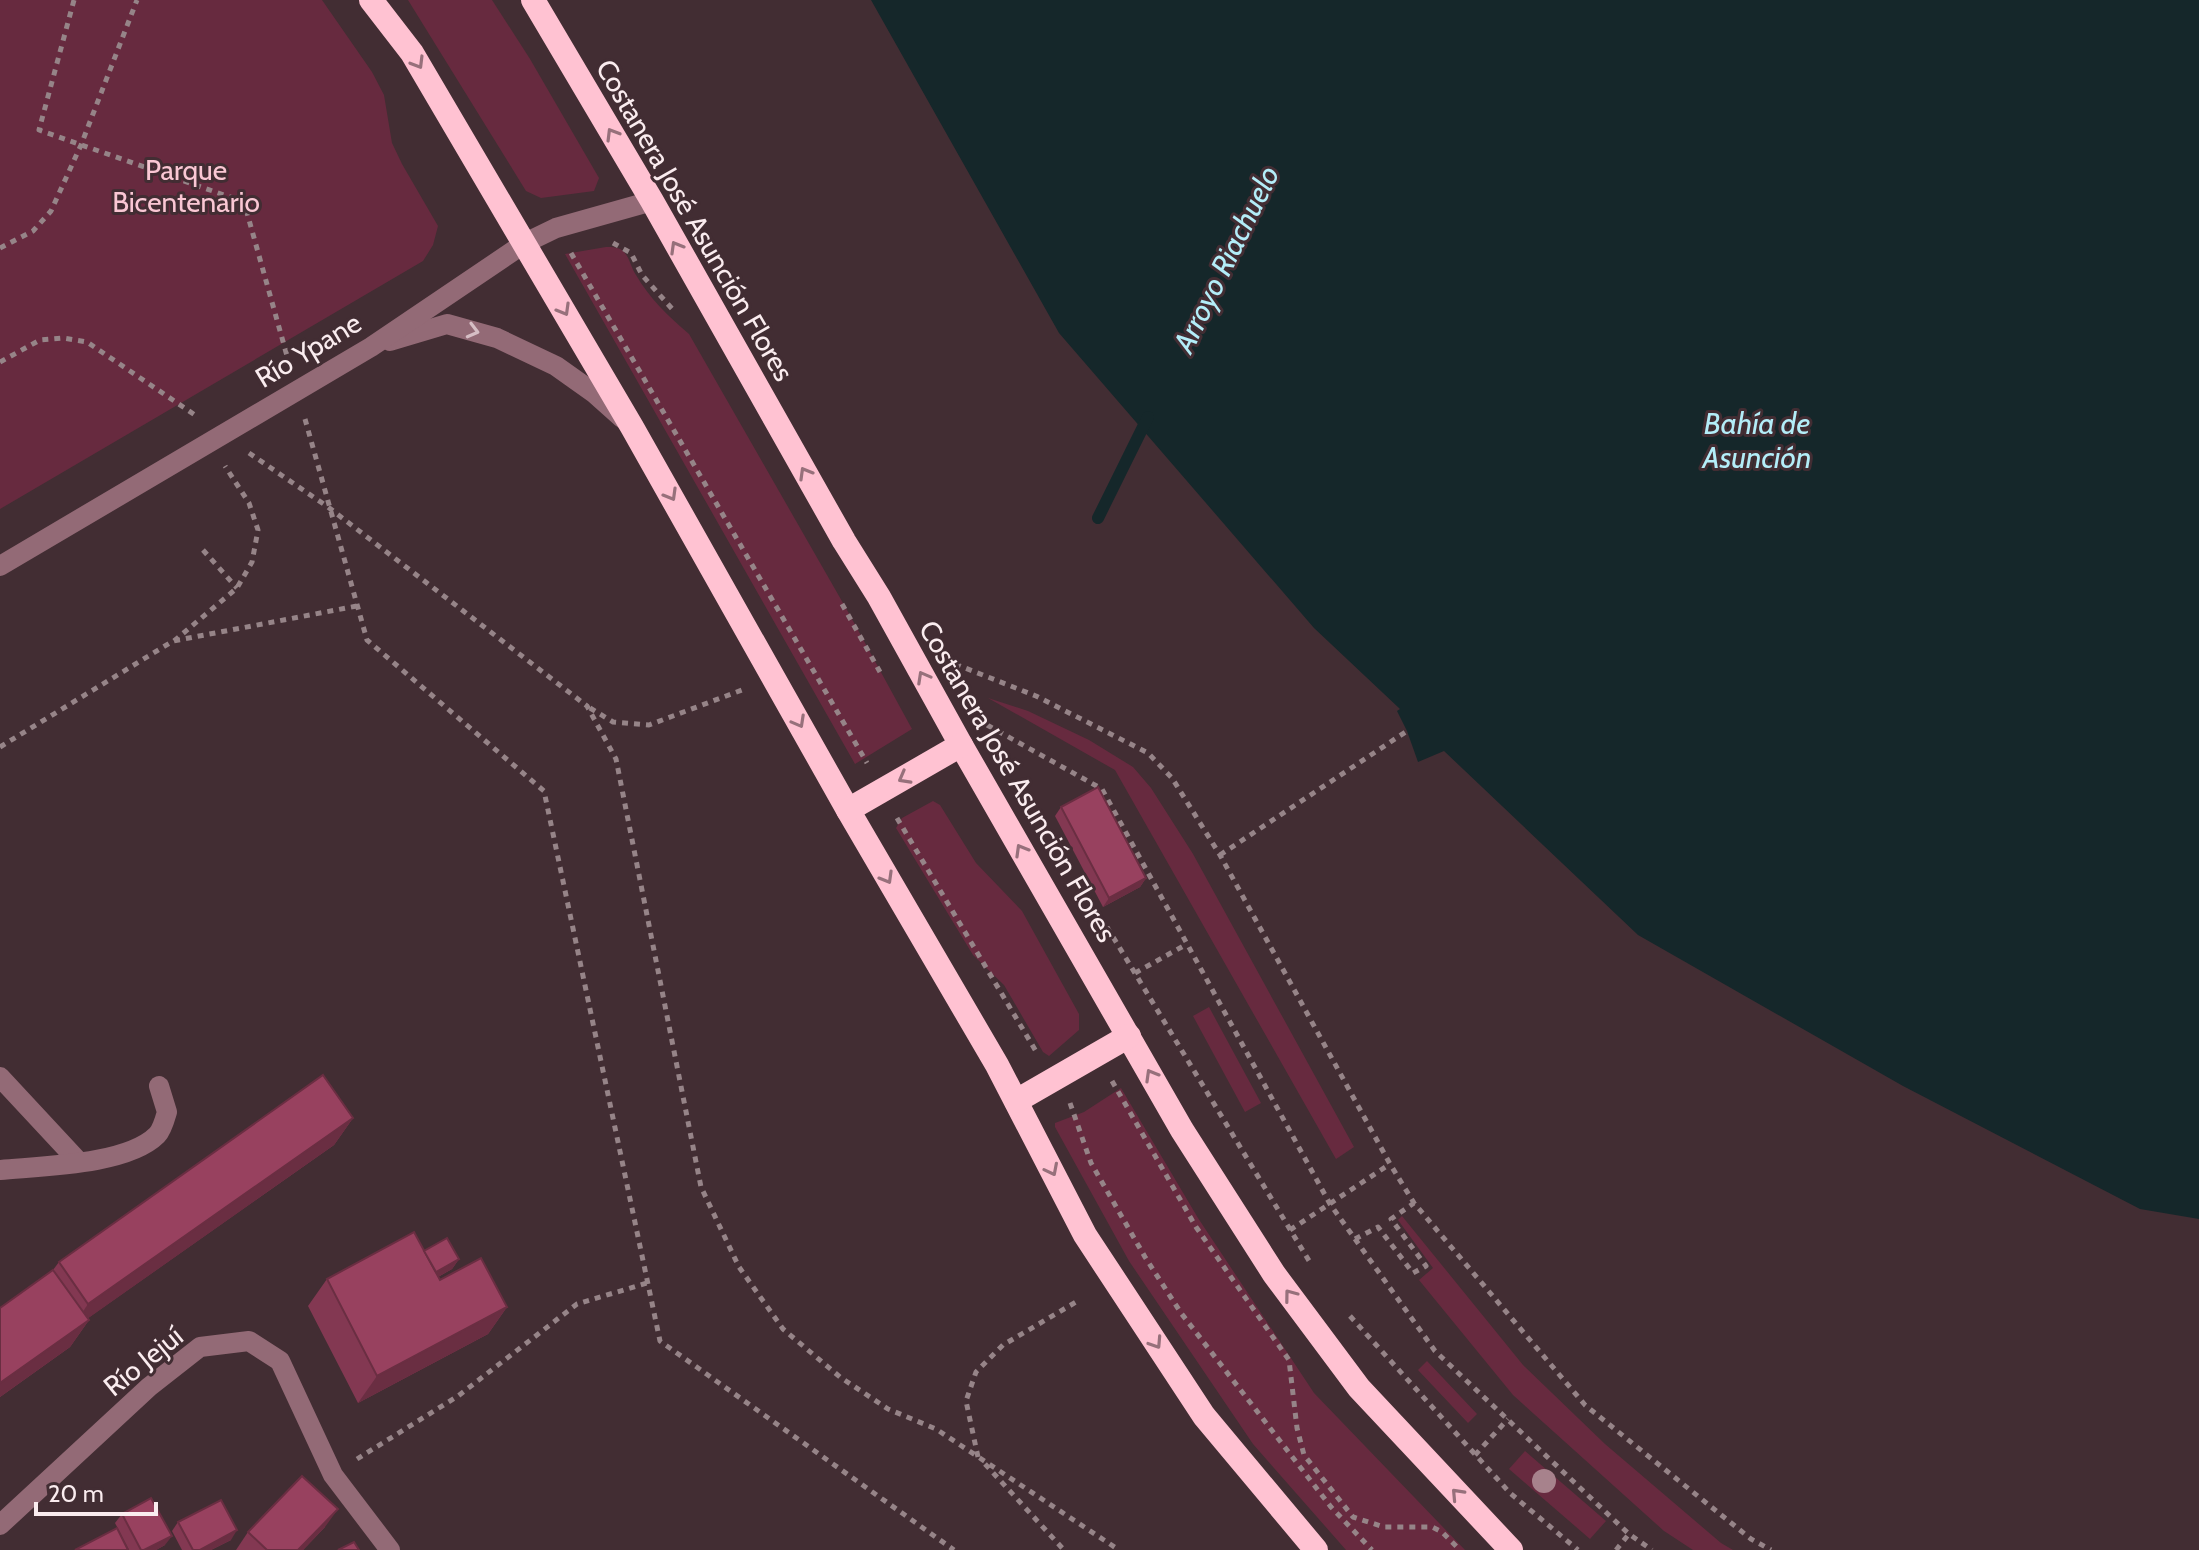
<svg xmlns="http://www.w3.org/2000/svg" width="2199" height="1550" viewBox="0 0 2199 1550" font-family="Cabin,sans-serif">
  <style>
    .green { fill: #672a3f }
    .water { fill: #15272a }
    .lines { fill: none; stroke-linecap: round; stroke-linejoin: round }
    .stream { stroke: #15272a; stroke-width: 12 }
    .path { stroke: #968488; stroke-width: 5; stroke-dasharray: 6 6; stroke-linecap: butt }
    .minor { stroke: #936a76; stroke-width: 20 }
    .highway { stroke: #ffc2d2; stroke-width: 24 }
    .tree { fill: #a7828c }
    .wall { fill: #833852 }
    .shaded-wall { fill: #6a2e42 }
    .building { fill: #98415f; stroke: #6a2e42; stroke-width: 2 }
    .oneway { stroke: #97707b }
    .oneway2 { stroke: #d6bec5 }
    .labels { text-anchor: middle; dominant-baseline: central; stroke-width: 6; stroke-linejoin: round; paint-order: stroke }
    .park-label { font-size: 28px; fill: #fac7d4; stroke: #422d33 }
    .street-label { font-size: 28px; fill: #faecef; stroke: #422d33 }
    .water-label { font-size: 30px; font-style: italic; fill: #b3edf8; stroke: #422d33 }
  </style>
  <rect width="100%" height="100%" fill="#422d33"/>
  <g class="green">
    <path d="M0,0H322L372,72L384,95L392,143L402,164L438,226L433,245L423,261L0,509Z"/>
    <path d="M408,0H492L530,59L599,178L594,191L541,198L526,191Z"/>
    <path d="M606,247C613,247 619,247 624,252C630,258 631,268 636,275C650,299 668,316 689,334L847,610L912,729L855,764L565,254Z"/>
    <path d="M988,698L1028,711L1089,740L1133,767L1151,788L1193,854L1354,1147L1336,1159L1115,770Z"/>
    <path d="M933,801L940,805L976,863L1022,911L1079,1014V1030L1049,1056L1043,1052L1004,985L973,955L896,828L902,818Z"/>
    <path d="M1209,1007L1261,1103L1245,1112L1193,1016Z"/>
    <path d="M1121,1088L1198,1218L1314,1393L1465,1550H1346L1253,1444L1129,1261L1055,1127V1123L1084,1112Z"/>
    <path d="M1402,1216L1523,1365L1605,1444L1721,1543L1733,1550H1693L1664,1531L1513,1395L1419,1280L1433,1268L1398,1220Z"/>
    <path d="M1427,1361L1477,1414L1468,1423L1418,1370Z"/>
    <path d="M1525,1451L1606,1521L1590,1539L1509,1469Z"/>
  </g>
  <path class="water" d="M871,0H2199V1219L2140,1209L1903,1086L1638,935L1444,751L1418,762L1407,731L1397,711L1400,709L1314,628L1059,333Z"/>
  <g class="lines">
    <path class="stream" d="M1098,518L1148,417"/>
    <g class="path">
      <path d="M74,0L39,130L244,202L289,363"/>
      <path d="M613,243L631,253L642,275L674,311"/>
      <path d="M0,248L33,231L51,211L81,145L137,0"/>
      <path d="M571,253L867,763"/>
      <path d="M0,362L40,340L63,338L87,342L195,415"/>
      <path d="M305,419L367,640L544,791L660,1341L954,1550"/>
      <path d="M249,453L328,507L587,706L616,759L701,1187L739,1267L783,1329L840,1377L888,1409L936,1429L1119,1550"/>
      <path d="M203,550L237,588"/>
      <path d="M842,604L880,672"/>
      <path d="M174,641L237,588L252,562L258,530L249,503L225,466"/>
      <path d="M955,664L1036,696L1148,753L1172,778L1220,855L1390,1164L1414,1203L1585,1405L1751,1539L1771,1550"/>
      <path d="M590,708L613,722L649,725L742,690"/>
      <path d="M987,725L1102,789L1330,1204L1435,1351L1629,1534L1652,1550"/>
      <path d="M0,747L173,641L357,606"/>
      <path d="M897,818L1037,1053"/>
      <path d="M1220,855L1407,731"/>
      <path d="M1107,927L1311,1264"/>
      <path d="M1135,973L1187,944"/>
      <path d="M1112,1081L1196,1227L1289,1360L1297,1428L1304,1455L1353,1517L1384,1527H1432L1442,1532L1460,1550"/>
      <path d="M1070,1103L1091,1163L1145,1257L1181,1313L1331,1507L1372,1550"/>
      <path d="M1290,1230L1390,1164"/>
      <path d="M1355,1239L1378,1227L1413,1273L1426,1266L1391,1219L1414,1203"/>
      <path d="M1350,1316L1510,1493L1578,1550"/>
      <path d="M1475,1455L1508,1419"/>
      <path d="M978,1457L966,1401L976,1372L1003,1345L1076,1302"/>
      <path d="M357,1459L458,1396L577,1304L647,1283"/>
      <path d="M985,1464L1064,1550"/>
      <path d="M1616,1550L1629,1534"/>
    </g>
    <g class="minor">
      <path d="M390,341L447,324L497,338L556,366L594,393L622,418"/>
      <path d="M0,566L371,347L525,243L556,228L652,201"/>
      <path d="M0,1077L79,1162"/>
      <path d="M0,1170C42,1166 127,1165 157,1135C162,1130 165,1119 167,1112L159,1086"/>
      <path d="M0,1525L149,1387L200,1347L249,1341L280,1361L333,1475L390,1550"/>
    </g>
    <g class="highway">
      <path d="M371,0L412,53L632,427L848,810L997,1065L1085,1235L1204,1416L1316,1550"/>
      <path d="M533,0L652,201L844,541L879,597L961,745L1182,1130L1274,1274L1359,1388L1511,1550"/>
      <path d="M848,810L961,745"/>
      <path d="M1016,1101L1129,1036"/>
    </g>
  </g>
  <circle class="tree" cx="1544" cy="1481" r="12"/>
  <g class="wall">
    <path d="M1061,807L1146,878L1140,887L1103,907L1055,816Z"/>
    <path d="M353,1118L334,1145L88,1318L89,1320L70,1347L0,1397V1308L53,1270L59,1262Z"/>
    <path d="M459,1259L452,1269L438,1277L440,1280L507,1307L488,1334L358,1403L308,1306L327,1279Z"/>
    <path d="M122,1514L165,1545L156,1550H129L115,1523Z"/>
    <path d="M178,1522L231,1540L211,1550H182L172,1531Z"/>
    <path d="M325,1527L303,1550H236L248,1532Z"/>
  </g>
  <g class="shaded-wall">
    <path d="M1146,878L1140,887L1103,907L1109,898Z"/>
    <path d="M353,1118L334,1145L70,1331L88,1304Z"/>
    <path d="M459,1259L452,1269L418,1288L424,1279Z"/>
    <path d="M507,1307L488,1334L358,1403L377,1376Z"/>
    <path d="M89,1320L70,1347L0,1397V1383Z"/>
    <path d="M338,1509L325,1527L303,1550H298Z"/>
    <path d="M237,1530L231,1540L211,1550H200Z"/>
    <path d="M172,1536L165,1545L156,1550H144Z"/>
  </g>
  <g class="building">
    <path d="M1098,787L1146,878L1109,898L1061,807Z"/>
    <path d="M323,1075L353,1118L88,1304L59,1262Z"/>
    <path d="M414,1232L440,1280L481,1258L507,1307L377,1376L327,1279Z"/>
    <path d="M447,1238L459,1259L436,1272L424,1251Z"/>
    <path d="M53,1270L89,1320L0,1383V1308Z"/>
    <path d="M302,1476L338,1509L298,1550H267L248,1532Z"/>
    <path d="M151,1498L172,1536L144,1550H141L122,1514Z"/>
    <path d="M221,1500L237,1530L200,1550H193L178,1522Z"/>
    <path d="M117,1528L128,1550H75Z"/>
    <path d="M354,1542L359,1550H338Z"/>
  </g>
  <defs><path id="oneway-chevron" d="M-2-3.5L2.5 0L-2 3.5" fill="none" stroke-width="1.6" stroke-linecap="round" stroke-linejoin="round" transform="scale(2)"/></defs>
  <g class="oneway">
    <use href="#oneway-chevron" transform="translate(418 63) rotate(59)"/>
    <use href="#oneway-chevron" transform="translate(612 134) rotate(-121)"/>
    <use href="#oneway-chevron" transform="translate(676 247) rotate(-120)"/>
    <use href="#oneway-chevron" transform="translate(564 310) rotate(60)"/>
    <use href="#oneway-chevron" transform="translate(805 473) rotate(-120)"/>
    <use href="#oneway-chevron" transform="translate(671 495) rotate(60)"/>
    <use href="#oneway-chevron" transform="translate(923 677) rotate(-119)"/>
    <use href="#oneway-chevron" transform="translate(799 722) rotate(61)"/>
    <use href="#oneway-chevron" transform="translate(904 778) rotate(151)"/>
    <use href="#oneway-chevron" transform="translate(1021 850) rotate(-120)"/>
    <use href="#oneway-chevron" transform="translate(887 878) rotate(60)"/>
    <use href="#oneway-chevron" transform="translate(1151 1075) rotate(-120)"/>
    <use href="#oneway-chevron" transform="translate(1052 1170) rotate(63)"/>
    <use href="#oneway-chevron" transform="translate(1290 1295) rotate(-127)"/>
    <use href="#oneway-chevron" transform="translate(1156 1343) rotate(57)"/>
    <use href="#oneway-chevron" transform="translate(1457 1494) rotate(-133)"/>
  </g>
  <use class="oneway2" href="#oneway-chevron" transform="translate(473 331) rotate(15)"/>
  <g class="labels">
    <g class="park-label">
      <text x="186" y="170">Parque<tspan x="186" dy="32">Bicentenario</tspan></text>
    </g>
    <g class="street-label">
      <text transform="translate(695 220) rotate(60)">Costanera José Asunción Flores</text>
      <text transform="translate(308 350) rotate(-31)">Río Ypane</text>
      <text transform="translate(1018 781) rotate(60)">Costanera José Asunción Flores</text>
      <text transform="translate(143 1361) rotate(-39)">Río Jejuí</text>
    </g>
    <g class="water-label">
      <text transform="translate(1226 259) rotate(-64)">Arroyo Riachuelo</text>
      <text x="1757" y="423">Bahía de<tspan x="1757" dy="34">Asunción</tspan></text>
    </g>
  </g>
  <path d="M36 1502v12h120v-12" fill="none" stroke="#faecef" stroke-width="4"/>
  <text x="48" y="1502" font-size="24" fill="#faecef" stroke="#422d33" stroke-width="6" paint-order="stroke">20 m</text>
</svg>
